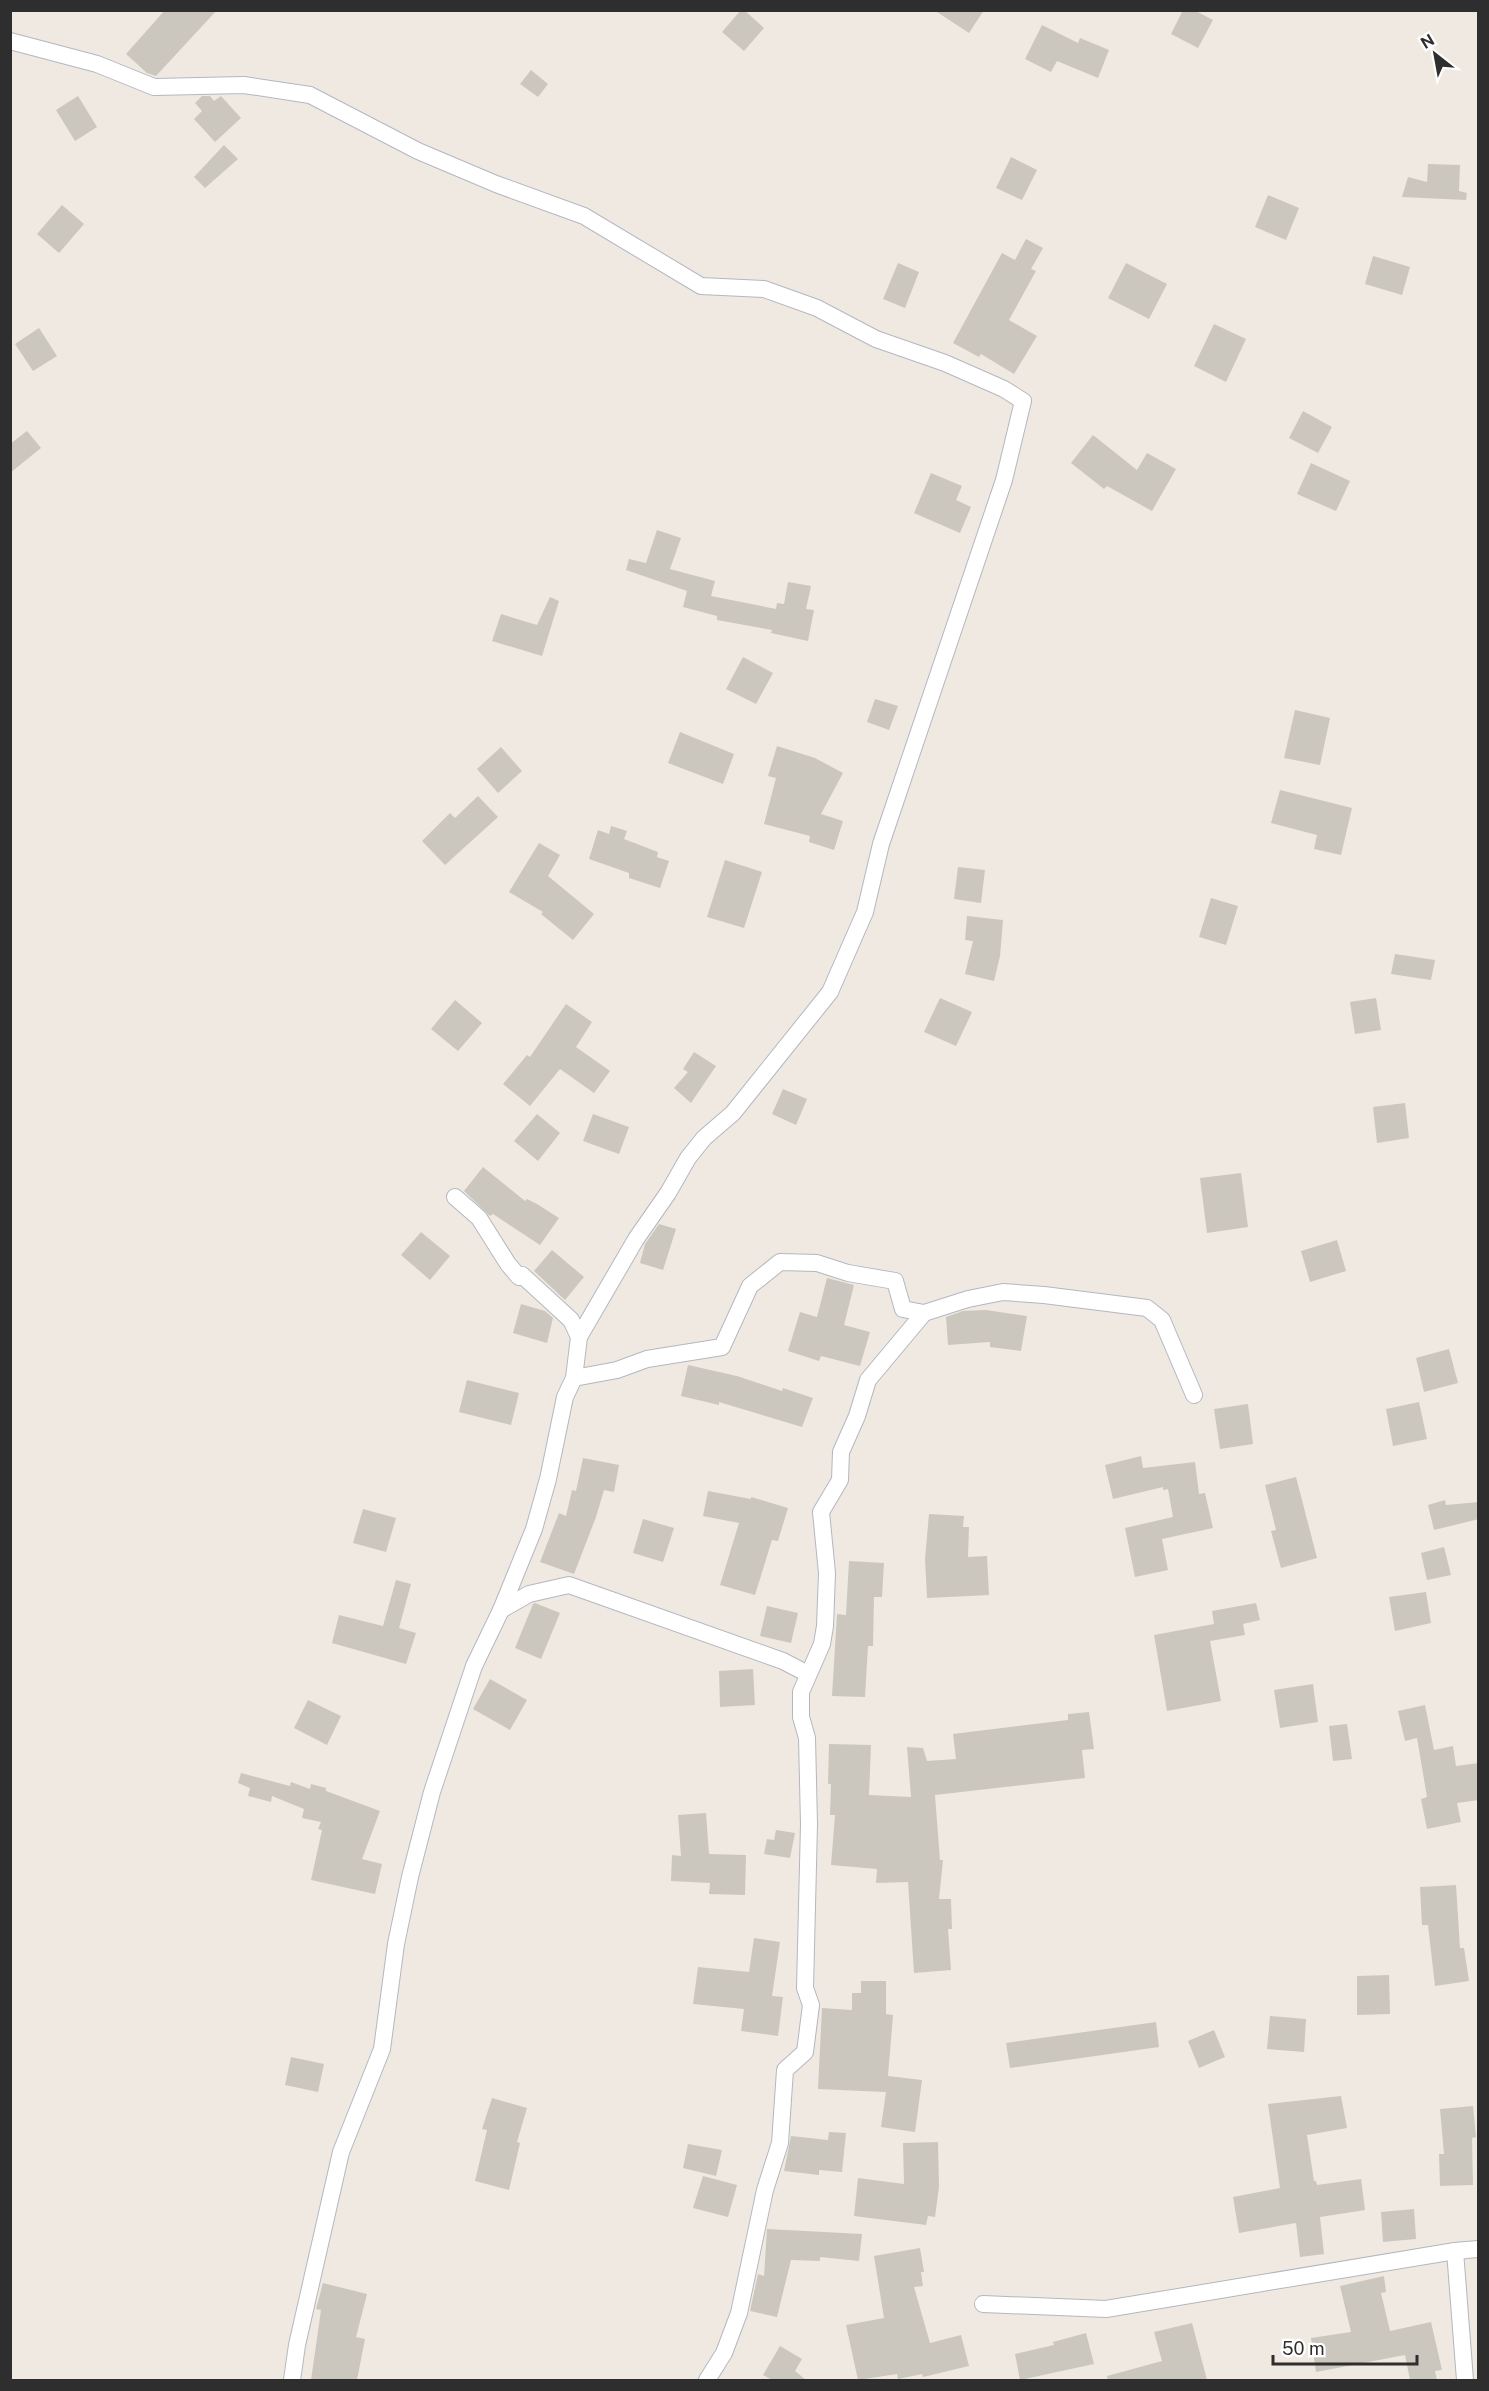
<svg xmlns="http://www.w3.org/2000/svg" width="1489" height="2391" viewBox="0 0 1489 2391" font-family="'Public Sans',sans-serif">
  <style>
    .building { fill: #cbc7bf }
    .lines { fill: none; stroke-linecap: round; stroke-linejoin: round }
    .street-casing { stroke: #b4b7c1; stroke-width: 18 }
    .street { stroke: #fff; stroke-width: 16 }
  </style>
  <rect width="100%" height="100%" fill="#efe9e1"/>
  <g class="building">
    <path d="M165,10H217L156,76L147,73L126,54Z"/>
    <path d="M741,10H744L764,28L744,51L722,32Z"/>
    <path d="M934,10H984L969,33Z"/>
    <path d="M1183,10H1194L1213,20L1198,48L1171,34Z"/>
    <path d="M1042,25L1078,43L1080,38L1109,50L1098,78L1057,61L1051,72L1025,59Z"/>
    <path d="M531,70L548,84L538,97L520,84Z"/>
    <path d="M78,96L97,127L75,141L56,110Z"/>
    <path d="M202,96H210L214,101L221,96L241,118L215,142L194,119L202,111L195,103Z"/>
    <path d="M224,145L238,159L205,188L194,177Z"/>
    <path d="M1011,157L1037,170L1022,200L996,188Z"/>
    <path d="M1428,164L1460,165L1459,191L1467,193L1466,200L1402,197L1408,177L1427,182Z"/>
    <path d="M1268,195L1299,208L1286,240L1255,227Z"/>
    <path d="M62,205L84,224L59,253L37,234Z"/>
    <path d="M1026,239L1043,248L1031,269L1036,271L1009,320L1037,336L1014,374L981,354L979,357L953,343L1002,253L1015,260Z"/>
    <path d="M1373,256L1410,267L1402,295L1365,284Z"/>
    <path d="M898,263L919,272L905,308L883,299Z"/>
    <path d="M1126,263L1167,284L1149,319L1108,298Z"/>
    <path d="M1214,324L1246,339L1226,382L1194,366Z"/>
    <path d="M39,328L57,356L33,371L15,344Z"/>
    <path d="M1303,411L1332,427L1318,453L1289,438Z"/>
    <path d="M27,431L41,448L10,473V444Z"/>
    <path d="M1093,435L1137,470L1147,453L1176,469L1152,511L1107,486L1104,489L1071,463Z"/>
    <path d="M1311,463L1350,481L1336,511L1297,494Z"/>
    <path d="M931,473L962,486L956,500L971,507L960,533L914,513Z"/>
    <path d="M657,530L681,538L670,569L715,581L711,596L776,609L777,603L784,604L788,582L811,586L806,609L814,610L808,641L771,633L772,630L717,620V616L683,607L687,591L626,570L629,559L646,563Z"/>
    <path d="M550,597L559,601L542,656L492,641L501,614L537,625Z"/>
    <path d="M743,657L773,673L756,704L726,689Z"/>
    <path d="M875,699L898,706L889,730L867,722Z"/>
    <path d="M1295,710L1330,718L1320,765L1284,758Z"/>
    <path d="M680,732L734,754L723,784L668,763Z"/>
    <path d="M777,746L815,758L843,773L821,814L843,821L834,850L809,842L810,836L764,824L776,778L768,776Z"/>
    <path d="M501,747L522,771L498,793L477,769Z"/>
    <path d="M1280,790L1352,808L1341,855L1314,849L1317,835L1271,823Z"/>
    <path d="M478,796L498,817L445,865L422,841L450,813L455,818Z"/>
    <path d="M611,826L627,831L624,839L658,852L657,857L669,861L660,888L629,878V873L589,859L598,830L609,834Z"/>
    <path d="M539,843L560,855L548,876L594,914L573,940L541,914L543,912L509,892Z"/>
    <path d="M725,860L762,872L744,928L707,917Z"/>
    <path d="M958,867L985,870L981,903L954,899Z"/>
    <path d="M1211,898L1238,906L1226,945L1199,937Z"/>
    <path d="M967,916L1003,920L1000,956L994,981L965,974L973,941L965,940Z"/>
    <path d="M1395,954L1435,960L1431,980L1391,974Z"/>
    <path d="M940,998L972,1012L956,1046L924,1032Z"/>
    <path d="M1376,998L1381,1030L1355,1034L1350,1002Z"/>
    <path d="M455,1000L482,1023L458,1051L431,1029Z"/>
    <path d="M566,1004L592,1022L576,1047L610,1071L594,1093L560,1069L530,1106L503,1084L527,1055L530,1057Z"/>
    <path d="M694,1052L716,1066L691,1103L674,1088L688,1072L683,1069Z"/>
    <path d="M783,1089L807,1099L796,1125L772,1114Z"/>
    <path d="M1405,1103L1409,1138L1377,1143L1373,1107Z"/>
    <path d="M537,1114L560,1133L538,1161L514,1141Z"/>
    <path d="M593,1114L629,1127L619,1154L583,1141Z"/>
    <path d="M483,1167L525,1201L527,1199L537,1204L559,1218L540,1245L493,1214L490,1216L464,1191Z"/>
    <path d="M1241,1173L1248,1227L1207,1233L1200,1178Z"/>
    <path d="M659,1224L676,1229L663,1270L640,1263L645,1244Z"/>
    <path d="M421,1232L450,1256L430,1280L401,1255Z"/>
    <path d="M1337,1240L1346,1271L1310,1282L1301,1251Z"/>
    <path d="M552,1250L584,1277L565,1300L534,1271Z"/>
    <path d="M827,1278L854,1285L844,1325L870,1332L860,1366L821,1356L819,1361L788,1351L800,1312L817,1317Z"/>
    <path d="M521,1304L545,1311L553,1318L547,1343L513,1333Z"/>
    <path d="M986,1310L1027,1316L1021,1351L990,1347V1342L948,1345L946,1317L963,1311Z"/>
    <path d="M1449,1349L1458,1383L1424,1392L1416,1358Z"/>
    <path d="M688,1365L737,1376L782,1391L783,1388L813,1398L802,1427L719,1402V1405L681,1396Z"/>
    <path d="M467,1380L519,1393L511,1425L459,1412Z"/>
    <path d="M1419,1402L1427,1439L1393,1446L1386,1409Z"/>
    <path d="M1248,1404L1253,1444L1220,1449L1214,1409Z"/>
    <path d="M1141,1456L1143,1468L1195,1462L1199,1494L1205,1493L1213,1528L1162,1539L1168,1570L1135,1577L1125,1528L1173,1517L1168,1489L1163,1490V1487L1113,1499L1105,1465Z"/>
    <path d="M583,1458L619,1465L614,1492L604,1490L596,1517L574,1574L540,1562L559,1513L566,1516L572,1490L576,1491Z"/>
    <path d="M1296,1477L1317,1558L1281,1568L1271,1531L1276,1530L1265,1485Z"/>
    <path d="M708,1491L751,1499V1497L788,1508L778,1541L772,1540L755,1595L720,1585L739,1523L703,1516Z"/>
    <path d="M1445,1500L1446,1505L1479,1502V1519L1434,1530L1428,1505Z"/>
    <path d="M363,1509L396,1518L386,1552L353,1543Z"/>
    <path d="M929,1514L964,1516L963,1527H969L968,1557L987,1556L989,1595L927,1598L925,1559Z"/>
    <path d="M643,1519L674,1528L663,1562L633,1553Z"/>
    <path d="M1444,1547L1451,1575L1427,1580L1421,1553Z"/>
    <path d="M849,1561L884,1563L882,1597H874L873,1646H868L865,1697L832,1696L837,1614L846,1615Z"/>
    <path d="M396,1580L411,1584L399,1628L416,1633L406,1664L332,1643L339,1615L383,1626Z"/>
    <path d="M1426,1592L1431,1623L1395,1631L1389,1597Z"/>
    <path d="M535,1603L560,1613L541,1659L515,1648L533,1604Z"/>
    <path d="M1256,1603L1260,1620L1243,1624L1245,1635L1210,1641L1221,1701L1167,1711L1154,1635L1214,1624L1212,1611Z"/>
    <path d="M767,1606L798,1613L791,1643L760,1636Z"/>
    <path d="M753,1669L755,1705L720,1707L719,1671Z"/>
    <path d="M490,1679L527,1700L510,1730L473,1709Z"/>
    <path d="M1313,1684L1318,1722L1280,1728L1274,1690Z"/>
    <path d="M308,1700L341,1716L327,1745L294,1728Z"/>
    <path d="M1425,1705L1434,1750L1453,1746L1456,1766L1479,1763V1800L1457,1803L1461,1822L1427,1829L1421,1799L1427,1797L1417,1738L1405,1741L1398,1711Z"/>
    <path d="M1089,1712L1094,1749L1082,1750L1085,1778L935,1795L940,1860H943L939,1899H951L952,1929H948L951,1970L914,1973L908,1882L876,1883L877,1869L831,1865L835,1815H830L831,1784H828L829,1744L871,1745L869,1795L911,1797L907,1747L923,1748L927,1761L956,1759L953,1734L1068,1720V1714Z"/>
    <path d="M1347,1724L1352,1759L1333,1761L1329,1726Z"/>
    <path d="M241,1773L290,1786L291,1782L310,1789L311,1784L326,1788V1791L380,1811L362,1859L382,1864L375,1894L311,1880L322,1830L318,1829L321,1822L302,1818L304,1809L272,1796L271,1802L248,1796L250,1788L238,1783Z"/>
    <path d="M706,1813L709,1854L746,1855L745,1895L709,1894L710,1883L671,1881L672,1855L681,1856L678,1815Z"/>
    <path d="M776,1830L795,1833L790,1858L764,1854L767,1839L774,1840Z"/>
    <path d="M1456,1885L1460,1948H1464L1469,1981L1435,1986L1428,1925H1422L1420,1887Z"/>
    <path d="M754,1938L780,1942L772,1996L783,1997L778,2036L741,2031L744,2009L693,2004L698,1967L749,1972Z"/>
    <path d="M1389,1975L1390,2014L1357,2015V1976Z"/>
    <path d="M861,1981H886V2014L893,2015L888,2076L922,2080L915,2132L881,2127L886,2092L818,2089L822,2008L852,2010V1993H861Z"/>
    <path d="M1270,2016L1306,2019L1304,2052L1267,2049Z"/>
    <path d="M1156,2022L1159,2047L1010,2068L1006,2043Z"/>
    <path d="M1214,2030L1225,2057L1199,2068L1188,2041Z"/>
    <path d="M291,2057L324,2064L318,2092L285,2085Z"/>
    <path d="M1341,2096L1347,2128L1307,2135L1314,2181H1316L1317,2185L1361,2179L1365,2210L1320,2217L1324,2254L1300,2257L1296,2223L1239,2233L1233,2197L1280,2188L1268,2104Z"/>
    <path d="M492,2098L527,2108L517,2142L520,2143L509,2190L475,2181L487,2130L482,2129Z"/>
    <path d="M1473,2106L1476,2137L1472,2138L1473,2185L1440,2186L1439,2154H1444L1440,2109Z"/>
    <path d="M829,2132L846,2133L842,2172L819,2170V2175L784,2171L791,2136L828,2140Z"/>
    <path d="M938,2142L939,2187L935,2217L928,2216L926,2225L854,2216L858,2178L904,2184L903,2143Z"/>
    <path d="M688,2144L722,2150L716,2176L683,2168Z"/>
    <path d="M703,2176L737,2185L728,2217L693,2208Z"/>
    <path d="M1414,2209L1416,2239L1383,2242L1381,2212Z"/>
    <path d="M767,2229L862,2234L859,2261L820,2257V2261L791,2260L777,2317L750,2311L758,2274L764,2276Z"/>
    <path d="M920,2248L924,2272H921L923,2286L914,2287L930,2343L961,2335L969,2366L923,2377L922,2374L898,2379L897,2374L858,2380L846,2325L884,2318L874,2256Z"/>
    <path d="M1384,2276L1386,2292L1381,2293L1390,2331L1431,2322L1442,2370L1435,2371L1437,2380H1410L1405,2355L1316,2372L1311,2338L1351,2332L1340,2286Z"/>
    <path d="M323,2283L367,2294L356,2337L365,2339L357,2380H311L321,2310L316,2309Z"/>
    <path d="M1192,2323L1207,2380H1108L1107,2376L1162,2361L1154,2332Z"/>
    <path d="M1086,2333L1094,2364L1020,2380L1015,2354L1054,2345L1053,2342Z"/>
    <path d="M780,2346L802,2359L795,2371L806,2380H772L763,2375Z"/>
  </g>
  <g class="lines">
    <g class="street-casing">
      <g id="street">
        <path d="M10,41L97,64L154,87L244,85L310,95L418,151L496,184L584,216L701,286L764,289L817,308L876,339L945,363L1004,389L1023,401L1004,480L881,844L865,912L830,992L733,1113L704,1138L688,1158L668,1193L636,1239L579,1337L574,1378L565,1397L548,1479L534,1529L501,1610L474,1666L432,1792L410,1877L396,1944L382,2049L341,2152L297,2345L292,2380"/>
        <path d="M455,1197L479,1218L508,1264L519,1277L522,1275L571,1320L579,1337"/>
        <path d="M574,1378L617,1370L647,1359L722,1347L750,1286L780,1262L817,1263L848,1273L895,1281L903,1309L924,1313L968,1299L1003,1292L1044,1295L1147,1308L1162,1320L1194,1395"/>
        <path d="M501,1610L529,1594L569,1585L783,1661L808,1674"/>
        <path d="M1455,2251L1465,2380"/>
        <path d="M983,2304L1106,2309L1455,2251L1478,2249"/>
        <path d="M707,2380L724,2353L739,2313L765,2190L780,2143L785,2070L805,2052L811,2005L805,1988L809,1824L807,1738L801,1717V1692L822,1644L825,1626L827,1573L821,1512L840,1480L841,1452L857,1416L868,1380L924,1313"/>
      </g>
    </g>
    <use href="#street" class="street"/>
  </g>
  <rect width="1489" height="2391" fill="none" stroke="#2e2e2e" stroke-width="24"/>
  <g transform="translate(1435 54) rotate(329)" stroke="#ffffff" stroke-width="4.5" paint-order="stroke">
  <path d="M0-4.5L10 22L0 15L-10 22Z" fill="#2e2e2e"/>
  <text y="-9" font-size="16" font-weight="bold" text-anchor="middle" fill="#2e2e2e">N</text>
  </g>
  <path d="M1273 2355v9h144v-9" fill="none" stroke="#2e2e2e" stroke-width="3"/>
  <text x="1282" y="2355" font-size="18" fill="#2e2e2e" stroke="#ffffff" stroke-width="4.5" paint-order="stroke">50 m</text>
</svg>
